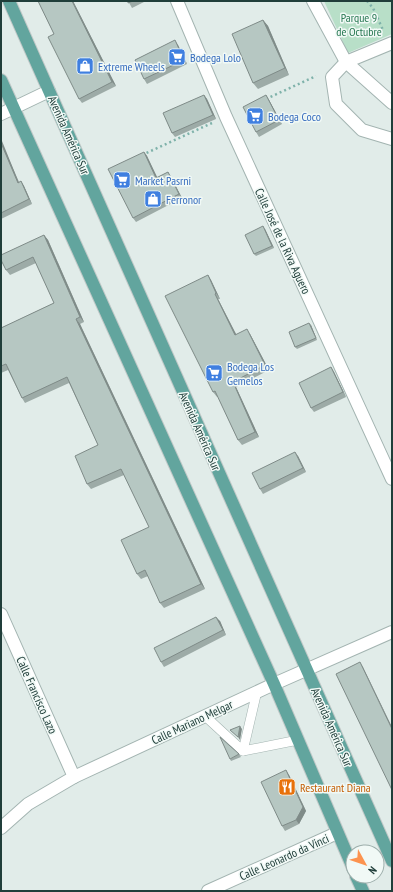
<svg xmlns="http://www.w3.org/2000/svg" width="393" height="892" font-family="'PT Sans Narrow',sans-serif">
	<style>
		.green { fill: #b8dfc8 }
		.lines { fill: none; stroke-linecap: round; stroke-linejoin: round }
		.service-casing { stroke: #a3b4b1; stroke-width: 10 }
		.pedestrian-casing { stroke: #a3b4b1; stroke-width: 14 }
		.minor-casing { stroke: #a3b4b1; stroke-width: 14 }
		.primary-casing { stroke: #c1c9c8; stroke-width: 14 }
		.path { stroke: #7fb2aa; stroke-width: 2.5; stroke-dasharray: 2 3; stroke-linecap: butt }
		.service { stroke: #fff; stroke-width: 9 }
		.pedestrian { stroke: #fff; stroke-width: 12 }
		.minor { stroke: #fff; stroke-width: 12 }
		.primary { stroke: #62a59e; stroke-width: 12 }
		.wall { fill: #9daba7 }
		.shaded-wall { fill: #7f8b88 }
		.building { fill: #b6c7c2; stroke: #7f8b88 }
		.labels { text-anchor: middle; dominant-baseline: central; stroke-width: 3; stroke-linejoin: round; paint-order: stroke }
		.park-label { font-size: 12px; fill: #277852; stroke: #f1f9f6 }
		.shop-label { font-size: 12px; fill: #366cbe; stroke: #f1f9f6; text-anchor: start }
		.street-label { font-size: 12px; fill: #203e3a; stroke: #f1f9f6 }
		.food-label { font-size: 12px; fill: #c56008; stroke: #f1f9f6; text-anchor: start }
	</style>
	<rect width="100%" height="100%" fill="#e1ece9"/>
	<path class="green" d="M324 1H392V34L348 53Z"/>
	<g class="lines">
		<defs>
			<g id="service">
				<path d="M205 716 243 751 257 691"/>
				<path d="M243 751 298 740"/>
			</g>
			<path id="pedestrian" d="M346 62 392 43"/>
			<g id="minor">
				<path d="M177 1 226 117 392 479"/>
				<path d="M313 1 346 62 392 103"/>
				<path d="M346 62 332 77 336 104 362 130 392 139"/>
				<path d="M1 114 49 91"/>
				<path d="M1 614 74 777"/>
				<path d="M1 828 28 804 74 777 274 684 392 632"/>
				<path d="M208 891 337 833"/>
			</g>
			<g id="primary">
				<path d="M9 1 392 861"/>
				<path d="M1 80 274 684 353 868"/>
				<path d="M356 876 363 891"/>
			</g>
		</defs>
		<use href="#service" class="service-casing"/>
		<use href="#pedestrian" class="pedestrian-casing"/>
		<use href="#minor" class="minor-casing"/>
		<use href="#primary" class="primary-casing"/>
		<g class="path">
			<path d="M367 1 373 8 383 30"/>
			<path d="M266 99 316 76"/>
			<path d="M142 155 212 123"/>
		</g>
		<use href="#service" class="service"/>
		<use href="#pedestrian" class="pedestrian"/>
		<use href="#minor" class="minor"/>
		<use href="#primary" class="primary"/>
	</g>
	<g class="wall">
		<path d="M38 1H73L116 86 82 103 79 99 54 34Z"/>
		<path d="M128 1H146L132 8Z"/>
		<path d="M263 20 268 26 289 75 258 89 253 83Z"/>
		<path d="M178 45 187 64 147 84 144 79Z"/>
		<path d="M204 95 207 99 216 119 175 137 172 133Z"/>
		<path d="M266 95 269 100 282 124 259 137 256 132Z"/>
		<path d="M1 141 19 182 21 181 24 186 32 204 1 219Z"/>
		<path d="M144 152 147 156 157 178 168 172 171 177 182 198 136 222 133 218Z"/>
		<path d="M265 229 274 248 256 256 254 254Z"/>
		<path d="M44 235 48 240 84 322 80 324 205 589 164 608 160 603 148 576 141 579 137 574 149 527 124 475 91 489 87 484 98 445 69 383 25 403 22 398 8 370 1 373V328L54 303 36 263 10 275 6 270Z"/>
		<path d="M208 275 211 280 220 299H218L236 334H250L269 370 236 387 259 437 242 445 238 440 218 396 217 397 213 392Z"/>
		<path d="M311 325 317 340 297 349 295 347Z"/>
		<path d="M331 367 334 372 346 397 314 412 311 408Z"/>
		<path d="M298 456 306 472 263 494 260 489Z"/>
		<path d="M220 621 226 635 164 667 161 662Z"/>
		<path d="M239 754 241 757 231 761 230 759Z"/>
		<path d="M289 775 306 811 299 824 285 831 282 826Z"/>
	</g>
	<g class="shaded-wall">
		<path d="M72 1H73L116 86 112 82Z"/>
		<path d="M263 20 268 26 289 75 285 68Z"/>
		<path d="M175 40 178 45 187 64 184 60Z"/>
		<path d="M204 95 207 99 216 119 213 115Z"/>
		<path d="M266 95 269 100 282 124 279 120Z"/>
		<path d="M1 141H2L21 188 18 183 1 143Z"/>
		<path d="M144 152 147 156 160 183 156 178Z"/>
		<path d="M168 172 171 177 182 198 179 194Z"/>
		<path d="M21 181 24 186 32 204 29 199Z"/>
		<path d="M263 226 265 229 274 248 272 246Z"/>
		<path d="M44 235 48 240 84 322 80 317Z"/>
		<path d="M208 275 211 280 220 299 216 293Z"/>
		<path d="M215 294 218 299 239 340 235 335Z"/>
		<path d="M76 319 80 324 205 589 201 584Z"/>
		<path d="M309 323 311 325 317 340 316 338Z"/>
		<path d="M247 329 250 334 269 370 265 365Z"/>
		<path d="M331 367 334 372 346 397 343 392Z"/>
		<path d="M233 382 236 387 259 437 255 432Z"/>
		<path d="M295 452 298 456 306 472 303 468Z"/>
		<path d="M216 617 220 621 226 635 223 630Z"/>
		<path d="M360 662 363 667 392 727V729Z"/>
		<path d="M240 726 242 729 240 740 238 737Z"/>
		<path d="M286 770 289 775 306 811 299 824 296 820Z"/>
	</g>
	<g class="building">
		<path d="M38 1H72L112 82 79 99 48 37 54 34Z"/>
		<path d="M128 1H133L128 3Z"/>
		<path d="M263 20 285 68 253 83 232 34Z"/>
		<path d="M175 40 184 60 144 79 135 60Z"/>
		<path d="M204 95 213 115 172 133 163 113Z"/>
		<path d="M266 95 279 120 256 132 243 107Z"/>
		<path d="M1 143 18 183 21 181 29 199 1 213Z"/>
		<path d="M144 152 156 178 168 172 179 194 133 218 108 169Z"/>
		<path d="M263 226 272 246 254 254 245 235Z"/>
		<path d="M44 235 80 317 76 319 201 584 160 603 145 570 137 574 121 540 149 527 121 469 87 484 75 456 98 445 67 377 22 398 6 364 1 366V328L54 303 33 257 6 270 1 260V255Z"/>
		<path d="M208 275 216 293 215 294 235 335 247 329 265 365 233 382 255 432 238 440 215 391 213 392 165 296Z"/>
		<path d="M309 323 316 338 295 347 289 332Z"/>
		<path d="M331 367 343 392 311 408 299 383Z"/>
		<path d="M295 452 303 468 260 489 252 473Z"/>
		<path d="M216 617 223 630 161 662 154 648Z"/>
		<path d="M360 662 392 729V790L336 674Z"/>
		<path d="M240 726 238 737 230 730Z"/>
		<path d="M220 737 239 754 230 759Z"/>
		<path d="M286 770 303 807 296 820 282 826 261 782Z"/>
	</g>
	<defs>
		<symbol id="supermarket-square" viewBox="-11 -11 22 22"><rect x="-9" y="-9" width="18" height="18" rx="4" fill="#3f7fe0" stroke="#f1f9f6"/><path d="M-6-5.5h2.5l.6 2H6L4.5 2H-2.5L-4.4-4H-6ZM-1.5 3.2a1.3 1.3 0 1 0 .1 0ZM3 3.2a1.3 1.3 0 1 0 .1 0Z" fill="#fff"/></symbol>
		<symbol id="shop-square" viewBox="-11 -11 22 22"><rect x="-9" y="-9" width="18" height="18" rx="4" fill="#3f7fe0" stroke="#f1f9f6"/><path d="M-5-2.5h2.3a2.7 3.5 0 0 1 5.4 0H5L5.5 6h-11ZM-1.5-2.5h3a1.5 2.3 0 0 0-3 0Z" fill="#fff"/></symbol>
		<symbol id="restaurant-square" viewBox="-11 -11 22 22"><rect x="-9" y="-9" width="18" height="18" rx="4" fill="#e8710a" stroke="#f1f9f6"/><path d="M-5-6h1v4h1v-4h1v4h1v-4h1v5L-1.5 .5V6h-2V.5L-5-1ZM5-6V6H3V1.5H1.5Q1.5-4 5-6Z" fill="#fff"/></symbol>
	</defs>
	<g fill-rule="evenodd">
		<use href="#supermarket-square" x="167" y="47" width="20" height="20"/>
		<use href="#shop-square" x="75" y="56" width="20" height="20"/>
		<use href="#supermarket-square" x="245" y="106" width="20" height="20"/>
		<use href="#supermarket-square" x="112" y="170" width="20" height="20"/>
		<use href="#shop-square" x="143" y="189" width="20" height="20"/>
		<use href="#supermarket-square" x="204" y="363" width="20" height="20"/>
		<use href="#restaurant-square" x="277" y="777" width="20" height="20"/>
	</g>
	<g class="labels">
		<g class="park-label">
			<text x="359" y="17">Parque 9<tspan x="359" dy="14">de Octubre</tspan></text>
		</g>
		<g class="shop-label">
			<text x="190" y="57">Bodega Lolo</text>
			<text x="98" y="66">Extreme Wheels</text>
			<text x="268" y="116">Bodega Coco</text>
			<text x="135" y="180">Market Pasrni</text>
			<text x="166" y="199">Ferronor</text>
			<text x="227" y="366">Bodega Los<tspan x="227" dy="14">Gemelos</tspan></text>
		</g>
		<g class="street-label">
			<text transform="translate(69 135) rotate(66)">Avenida América Sur</text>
			<text transform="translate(283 241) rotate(65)">Calle José de la Riva Aguero</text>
			<text transform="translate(200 431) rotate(66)">Avenida América Sur</text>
			<text transform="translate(37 695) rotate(66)">Calle Francisco Lazo</text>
			<text transform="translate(192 722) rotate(-25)">Calle Mariano Melgar</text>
			<text transform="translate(332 727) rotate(66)">Avenida América Sur</text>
			<text transform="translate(284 857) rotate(-24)">Calle Leonardo da Vinci</text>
		</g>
		<g class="food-label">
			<text x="300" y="787">Restaurant Diana</text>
		</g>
	</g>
	<rect width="393" height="892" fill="none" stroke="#203e3a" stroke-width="4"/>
	<g transform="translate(365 864) rotate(130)"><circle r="19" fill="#f1f9f6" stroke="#9daeab"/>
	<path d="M0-3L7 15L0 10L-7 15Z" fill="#fc934f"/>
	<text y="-6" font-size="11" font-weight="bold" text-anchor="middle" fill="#203e3a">N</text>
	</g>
</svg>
